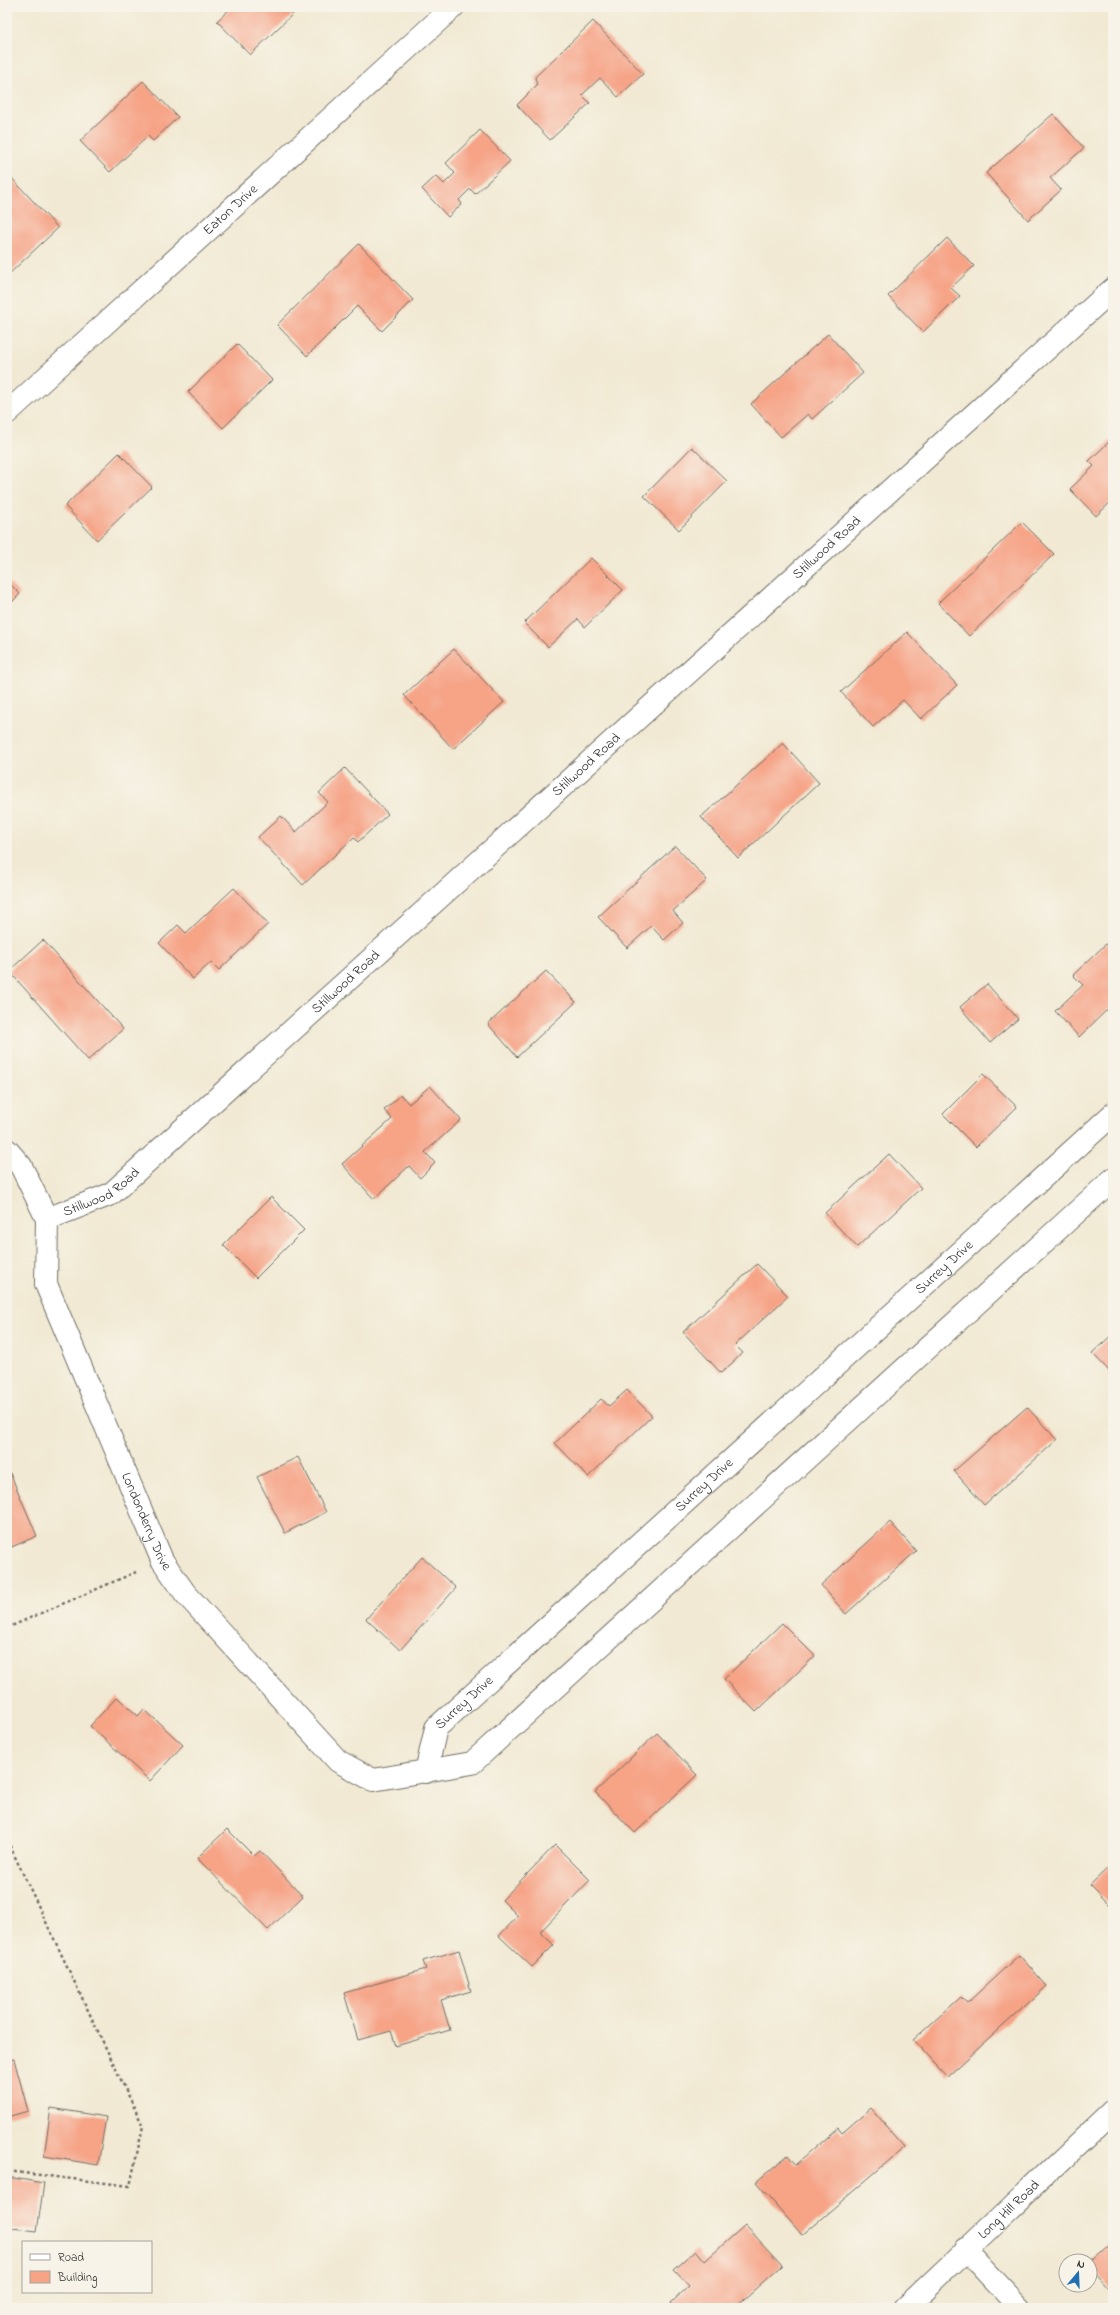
<svg xmlns="http://www.w3.org/2000/svg" width="1120" height="2315" font-family="'Indie Flower',sans-serif">
	<style>
		.building { fill: #f6a386 }
		.lines { fill: none; stroke-linecap: round; stroke-linejoin: round }
		.street-casing { stroke: #706e66; stroke-width: 24 }
		.path { stroke: #706e66; stroke-width: 2.5; stroke-dasharray: 3 3; stroke-linecap: butt }
		.street { stroke: #fff; stroke-width: 22 }
		.labels { text-anchor: middle; dominant-baseline: central; stroke-width: 3; stroke-linejoin: round; paint-order: stroke }
		.street-label { font-size: 14px; fill: #2b2b2b; stroke: #f7f3e8 }
	</style>
	<rect width="100%" height="100%" fill="#f7f3e8"/>
	<filter id="ink" filterUnits="userSpaceOnUse"><feTurbulence type="fractalNoise" baseFrequency=".025" numOctaves="2"/><feDisplacementMap in="SourceGraphic" scale="8" xChannelSelector="R" yChannelSelector="G"/><feConvolveMatrix kernelMatrix="1 2 1 2 8 2 1 2 1" color-interpolation-filters="sRGB"/></filter>
	<filter id="wash" filterUnits="userSpaceOnUse"><feTurbulence type="fractalNoise" baseFrequency=".012" numOctaves="4" result="noise"/><feDisplacementMap in="SourceGraphic" scale="16" xChannelSelector="R" yChannelSelector="G"/><feGaussianBlur stdDeviation="0.9" result="paint"/><feColorMatrix in="noise" values="0 0 0 0 0 0 0 0 0 0 0 0 0 0 0 0 0 1.4 0 .05"/><feComposite in="paint" operator="in"/></filter>
	<g filter="url(#wash)">
		<rect width="100%" height="100%" fill="#f1e9d3"/>
		<g id="blocks">
			<g class="building">
				<path d="M232 7H294L297 10 250 55 217 21Z"/>
				<path d="M593 21 643 74 618 97 600 78 582 95 590 103 550 140 517 105 537 85 535 77Z"/>
				<path d="M143 81 178 117 153 141 148 136 110 172 80 141Z"/>
				<path d="M1053 114 1084 148 1050 178 1061 190 1028 220 986 173Z"/>
				<path d="M480 130 510 161 475 194 470 189 459 200 462 204 448 217 422 189 436 176 444 184 455 173 446 163Z"/>
				<path d="M7 173 58 228 8 275 7 273Z"/>
				<path d="M947 238 974 266 951 288 960 296 923 332 888 296Z"/>
				<path d="M359 244 413 300 382 331 357 306 307 356 277 325Z"/>
				<path d="M828 334 863 373 812 419 808 414 781 437 751 404Z"/>
				<path d="M237 344 272 380 223 428 188 392Z"/>
				<path d="M1113 438V500L1096 516 1070 489 1094 466 1089 461Z"/>
				<path d="M692 447 727 481 679 530 644 496Z"/>
				<path d="M119 453 152 487 97 540 65 506Z"/>
				<path d="M1022 522 1054 554 969 636 938 603Z"/>
				<path d="M591 558 623 590 585 627 578 619 548 647 524 623Z"/>
				<path d="M7 581 20 594 7 607Z"/>
				<path d="M907 632 957 685 921 719 903 700 873 727 841 692Z"/>
				<path d="M454 649 504 702 453 749 404 695Z"/>
				<path d="M783 743 819 783 738 858 701 817Z"/>
				<path d="M345 768 388 814 358 842 354 837 303 885 258 837 281 816 296 832 328 802 319 793Z"/>
				<path d="M675 846 707 880 673 911 683 923 664 940 651 926 627 948 598 917Z"/>
				<path d="M234 888 268 924 219 970 211 962 193 979 159 943 178 925 186 933Z"/>
				<path d="M43 940 123 1029 88 1060 9 971Z"/>
				<path d="M1108 942 1113 948V1004L1079 1037 1055 1011 1083 985 1073 975Z"/>
				<path d="M546 971 576 1002 517 1057 488 1024Z"/>
				<path d="M987 984 1018 1019 990 1043 960 1007Z"/>
				<path d="M983 1074 1017 1107 976 1147 943 1114Z"/>
				<path d="M430 1086 461 1120 425 1152 435 1163 420 1178 409 1166 374 1199 342 1164 392 1119 384 1110 401 1095 409 1104Z"/>
				<path d="M889 1154 921 1188 857 1247 825 1213Z"/>
				<path d="M271 1197 304 1230 256 1278 223 1245Z"/>
				<path d="M757 1264 788 1296 735 1345 743 1353 721 1373 683 1332Z"/>
				<path d="M1113 1334V1375L1092 1353Z"/>
				<path d="M627 1390 652 1416 588 1477 555 1443 601 1399 609 1406Z"/>
				<path d="M1027 1407 1057 1440 984 1505 954 1471Z"/>
				<path d="M298 1457 326 1512 285 1533 257 1477Z"/>
				<path d="M10 1473 37 1536 7 1549V1475Z"/>
				<path d="M890 1522 916 1551 846 1614 821 1585Z"/>
				<path d="M422 1557 456 1588 400 1650 366 1619Z"/>
				<path d="M782 1623 815 1656 756 1712 724 1679Z"/>
				<path d="M117 1697 138 1716 144 1709 183 1745 150 1781 90 1726Z"/>
				<path d="M657 1733 697 1775 635 1833 595 1792Z"/>
				<path d="M227 1829 254 1856 260 1851 303 1896 268 1930 197 1858Z"/>
				<path d="M555 1845 590 1880 540 1932 554 1945 532 1967 499 1936 518 1916 502 1900Z"/>
				<path d="M1113 1863V1908L1090 1885Z"/>
				<path d="M459 1950 471 1991 441 2000 450 2030 396 2046 391 2031 358 2040 344 1993 426 1969 423 1961Z"/>
				<path d="M1019 1955 1047 1986 947 2077 913 2040 961 1997 967 2003Z"/>
				<path d="M14 2059 28 2111 7 2117V2061Z"/>
				<path d="M51 2108 106 2117 98 2165 44 2156Z"/>
				<path d="M871 2108 905 2147 802 2235 756 2182 788 2155 796 2165 838 2128 842 2133Z"/>
				<path d="M7 2177 44 2183 37 2231 12 2228 8 2255Z"/>
				<path d="M745 2225 782 2265 734 2308H675L671 2303 689 2286 674 2270 696 2250 705 2261Z"/>
				<path d="M1113 2240V2292L1090 2267V2261Z"/>
			</g>
		</g>
	</g>
	<g filter="url(#ink)">
		<use href="#blocks" fill-opacity="0" stroke="#706e66" stroke-width="1"/>
		<g class="lines">
			<defs>
				<g id="street">
					<path id="s1" d="M7 413 453 7"/>
					<path id="s2" d="M7 1150 21 1166 47 1219 46 1284 162 1560 185 1593 338 1761 373 1780 472 1763 1113 1179"/>
					<path id="s3" d="M47 1219 111 1194 1113 289"/>
					<path id="s4" d="M426 1772 436 1728 1113 1114"/>
					<path d="M965 2249 1020 2308"/>
					<path id="s5" d="M905 2308 1113 2111"/>
				</g>
			</defs>
			<use href="#street" class="street-casing"/>
			<g class="path">
				<path d="M7 1628 136 1572"/>
				<path d="M7 1840 143 2126 130 2186 7 2171"/>
			</g>
			<use href="#street" class="street"/>
		</g>
	</g>
	<g class="labels">
		<g class="street-label">
			<text stroke="none"><textPath href="#s1" startOffset="302">Eaton Drive</textPath></text>
			<text stroke="none"><textPath href="#s3" startOffset="1033">Stillwood Road</textPath></text>
			<text stroke="none"><textPath href="#s3" startOffset="709">Stillwood Road</textPath></text>
			<text stroke="none"><textPath href="#s3" startOffset="385">Stillwood Road</textPath></text>
			<text stroke="none"><textPath href="#s3" startOffset="61">Stillwood Road</textPath></text>
			<text stroke="none"><textPath href="#s4" startOffset="731">Surrey Drive</textPath></text>
			<text stroke="none"><textPath href="#s4" startOffset="407">Surrey Drive</textPath></text>
			<text stroke="none"><textPath href="#s2" startOffset="403">Londonderry Drive</textPath></text>
			<text stroke="none"><textPath href="#s4" startOffset="83">Surrey Drive</textPath></text>
			<text stroke="none"><textPath href="#s5" startOffset="143">Long Hill Road</textPath></text>
		</g>
	</g>
	<rect width="1120" height="2315" fill="none" stroke="#f7f3e8" stroke-width="24"/>
	<rect x="22" y="2241" width="130" height="52" fill="#f7f3e8" stroke="#a5a39c"/>
	<rect x="30" y="2254" width="20" height="6" fill="#ffffff" stroke="#a5a39c"/>
	<text x="58" y="2261" font-size="12" fill="#2b2b2b">Road</text>
	<rect x="30" y="2271" width="20" height="12" fill="#f6a386" stroke="#a5a39c"/>
	<text x="58" y="2281" font-size="12" fill="#2b2b2b">Building</text>
	<g transform="translate(1078 2273) rotate(19)"><circle r="19" fill="#f7f3e8" stroke="#a5a39c"/>
	<path d="M0-3L7 15L0 10L-7 15Z" fill="#1f6fb2"/>
	<text y="-6" font-size="11" font-weight="bold" text-anchor="middle" fill="#2b2b2b">N</text>
	</g>
</svg>
